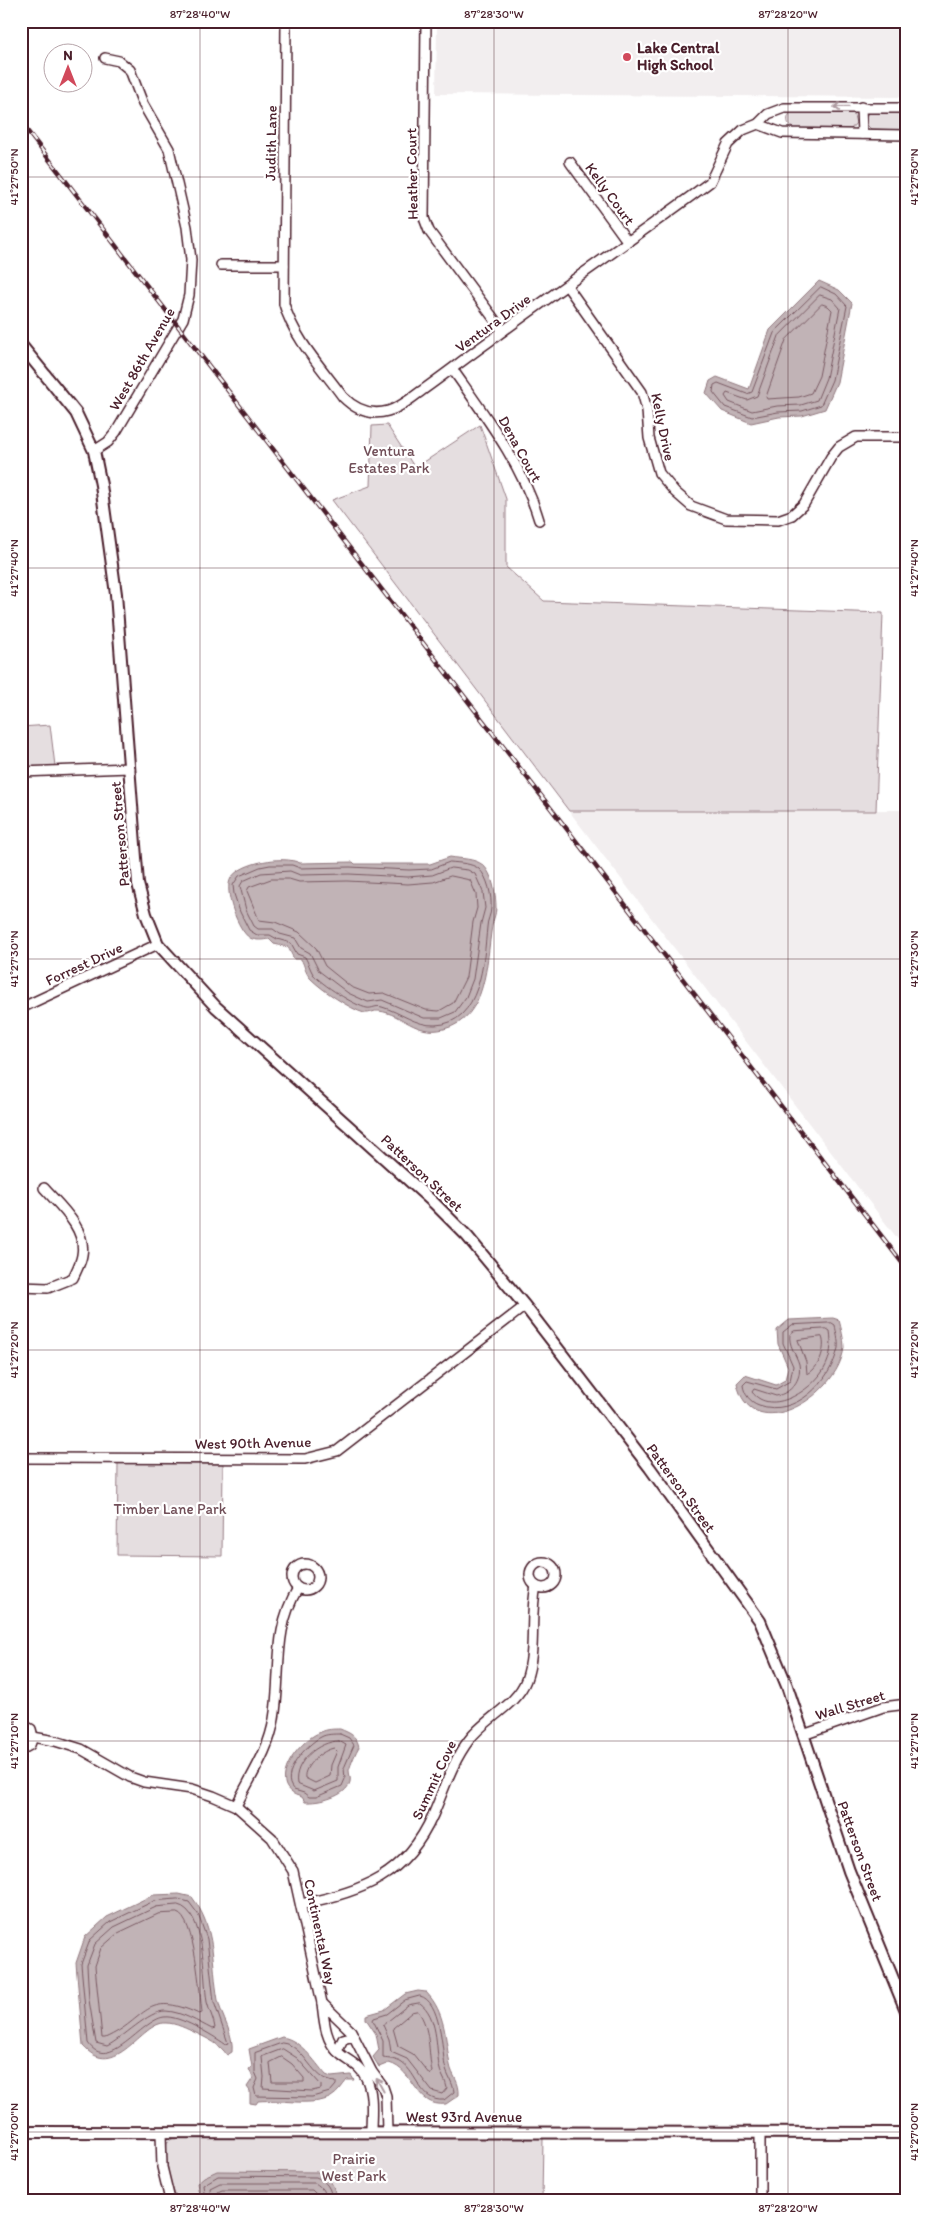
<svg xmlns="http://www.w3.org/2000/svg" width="928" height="2221" font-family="Itim,sans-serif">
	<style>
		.built { fill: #f2eeef }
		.green { fill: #e5dee0; stroke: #987e86 }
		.water { fill: #c1b3b6; stroke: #91787e }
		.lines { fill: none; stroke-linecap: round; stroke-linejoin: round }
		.shore { stroke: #7a5a63; stroke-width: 1 }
		.minor-casing { stroke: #4a1f2b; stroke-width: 12 }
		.tertiary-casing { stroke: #4a1f2b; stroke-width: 14 }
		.minor { stroke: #fff; stroke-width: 9 }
		.tertiary { stroke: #fff; stroke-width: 10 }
		.rail-casing { stroke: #4a1f2b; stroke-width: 4.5 }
		.rail { stroke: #fff; stroke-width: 2.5; stroke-dasharray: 8; stroke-linecap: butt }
		.oneway { stroke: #ae9aa0 }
		.ticks { fill: none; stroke: #4a1f2b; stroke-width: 1; stroke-opacity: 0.45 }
		.poi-dot { fill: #d1495b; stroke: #fff; stroke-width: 2 }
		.labels { text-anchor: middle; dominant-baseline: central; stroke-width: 4.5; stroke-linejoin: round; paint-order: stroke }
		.poi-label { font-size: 15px; font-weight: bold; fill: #4a1f2b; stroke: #fff; text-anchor: start }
		.street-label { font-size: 15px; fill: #4a1f2b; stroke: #fff }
		.park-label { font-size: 15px; fill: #714f58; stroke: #fff }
		.neatline { fill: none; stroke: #4a1f2b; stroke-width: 2 }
		.ticks-label { font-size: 12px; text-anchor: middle; fill: #4a1f2b }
	</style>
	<rect width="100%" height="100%" fill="#fff"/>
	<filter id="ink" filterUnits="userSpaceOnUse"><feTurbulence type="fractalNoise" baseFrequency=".02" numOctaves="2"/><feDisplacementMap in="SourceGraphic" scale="10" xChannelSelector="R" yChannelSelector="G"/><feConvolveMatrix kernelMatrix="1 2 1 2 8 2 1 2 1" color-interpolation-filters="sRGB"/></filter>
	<g filter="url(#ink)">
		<g class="built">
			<path d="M437 21H907V97L436 94Z"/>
			<path d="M907 810V1251L569 811Z"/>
		</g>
		<g class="green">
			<path d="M792 111 853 112 856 123 851 129H795C787 126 785 118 792 111Z"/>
			<path d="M870 111H907V130L871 129 866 124 867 117Z"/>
			<path d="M387 425 415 468 480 425 506 499V567L544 601 883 613 876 811H569L332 500 370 486 372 426Z"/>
			<path d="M50 725 55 766 21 768V727Z"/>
			<path d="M118 1463 223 1464 222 1556 117 1555Z"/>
			<path d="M177 2136 543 2138 542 2200H177C170 2183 164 2160 167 2142Z"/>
		</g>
		<g class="water">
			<path d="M819 281 839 290 852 303 837 382 825 409 802 416 779 417 751 423 722 411 706 393 710 381 717 377 749 389 770 330Z"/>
			<path d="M450 857C461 859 474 858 483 865 493 874 496 895 496 908 496 914 493 920 492 926 486 962 488 1018 444 1029 415 1036 403 1014 379 1011 374 1010 370 1014 364 1013 350 1009 322 990 311 979 305 973 305 966 301 959H294L288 947 274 944 269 939C263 940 256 941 250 938 238 931 223 890 231 878 241 862 284 855 300 863L353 862 355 864H430Z"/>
			<path d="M833 1318 839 1320C841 1328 844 1339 844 1347 839 1397 750 1448 737 1383L745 1375 776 1385 785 1380 788 1367 778 1344 777 1330 789 1320Z"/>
			<path d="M340 1729C350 1733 357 1736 359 1747 356 1751 351 1764 349 1770 349 1774 351 1778 350 1782 346 1797 318 1803 305 1802L302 1797C263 1788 298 1740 321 1732 327 1729 334 1729 340 1729Z"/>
			<path d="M179 1894 192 1897C217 1930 211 1962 218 2000 222 2019 234 2033 232 2052L227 2055C220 2044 208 2039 196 2033 187 2029 176 2023 166 2023 141 2021 116 2083 83 2046L76 1963 85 1937 107 1917 153 1895Z"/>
			<path d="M418 1991 426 1992C446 2013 445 2038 450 2065 452 2076 460 2082 459 2095L446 2104C415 2108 415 2070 389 2063L379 2067 373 2057 379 2050 376 2034 366 2019V2015L384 2010 405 1994Z"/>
			<path d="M282 2037C301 2040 314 2061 326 2075L331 2077 351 2075 354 2080H347C342 2086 338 2093 331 2097 314 2107 279 2099 258 2101L256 2104 250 2103V2091L247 2087 253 2078 249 2069 252 2067 249 2049Z"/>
			<path d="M217 2171 318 2172C330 2178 335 2185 336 2200H200L197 2183 204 2177Z"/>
		</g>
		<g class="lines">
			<g class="shore">
				<path d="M821 287 836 294 847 306 832 380 821 405 802 411 778 412 752 417 725 407 713 392 714 385 718 383 747 394 752 392 774 333Z"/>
				<path d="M820 295 832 299 840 308 826 378 817 400 801 405 777 406 752 411 729 402 725 396 727 393 747 400 757 396 779 336Z"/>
				<path d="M822 304 828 306 832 310 819 376 811 393 799 397 767 399 766 397 786 340Z"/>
				<path d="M450 862C459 863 472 863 479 869 488 877 492 897 491 908 491 915 487 920 487 927 484 960 481 1024 435 1025 416 1026 400 1012 382 1007 376 1005 372 1009 367 1008 355 1006 321 984 313 974 310 969 308 962 305 957L297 954 291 943 277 939 270 935H257L249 930 240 912 234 894 233 885 239 876 260 867 270 865H292L300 868 350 867 409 870 431 869Z"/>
				<path d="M451 868 468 870 475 874 483 892 485 908 481 923 473 979 466 997 455 1012 441 1018H424L382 1000 368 1002 348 993 319 971 310 953 301 948 295 938 280 934 273 929H258L254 926 246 910 240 886 243 881 261 873 290 871 300 875 349 874 408 877 432 875Z"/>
				<path d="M451 876 470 880 476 894 477 908 473 922 466 977 453 1003 439 1011 426 1010 384 993 369 994 351 987 325 966 316 948 299 932 275 922 259 920 247 891 249 887 271 879H289L299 882 347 881 408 884 433 882Z"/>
				<path d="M832 1323 835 1325C836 1332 839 1341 838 1348 831 1381 795 1418 759 1405 750 1402 744 1394 743 1385L747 1381 776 1389 790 1381 793 1366 783 1343V1332L792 1325Z"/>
				<path d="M827 1329 830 1331C832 1344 831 1357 824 1369 812 1390 771 1417 752 1392L754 1389 776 1396C791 1393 802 1380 799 1364 796 1354 788 1345 790 1334L794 1331Z"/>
				<path d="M822 1337C827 1348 818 1370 807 1374L806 1362 798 1340Z"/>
				<path d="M340 1734 349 1738 354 1745 344 1768 345 1779 342 1786 316 1797H309L304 1793 294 1790C278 1775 307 1744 321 1737 326 1734 334 1734 340 1734Z"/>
				<path d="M339 1741 346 1745 338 1767V1781L314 1791 297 1784C293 1762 319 1741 339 1741Z"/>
				<path d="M334 1748 337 1751 331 1765 330 1776 315 1783 305 1778C303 1766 322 1750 334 1748Z"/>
				<path d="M178 1899 189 1902 198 1914 207 1939 214 2002 228 2043 225 2044C212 2035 179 2015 164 2017 141 2020 109 2074 88 2043L81 1964 90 1940 110 1922 154 1901Z"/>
				<path d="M178 1905C206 1911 203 1979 207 2002 209 2011 214 2019 215 2028L212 2029C198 2022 182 2012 166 2011 149 2010 122 2039 107 2046L96 2043 89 2000 87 1965 95 1944 114 1927 156 1907Z"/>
				<path d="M177 1913C195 1917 200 1995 202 2013L199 2014C144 1989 148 2019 105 2038H102L95 1966 101 1948 118 1933 158 1914Z"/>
				<path d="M420 1996C441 2000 442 2050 445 2066 447 2076 453 2082 454 2092L444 2100C420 2102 418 2074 402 2063 396 2059 389 2059 383 2058V2041L373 2020 374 2018 387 2014 405 2000Z"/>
				<path d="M420 2003C438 2016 436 2047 439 2066 440 2074 446 2080 447 2088L442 2094 432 2091 407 2059 391 2052 389 2039 383 2025 408 2005Z"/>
				<path d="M418 2011C431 2028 428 2053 432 2072L430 2075 413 2054 398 2046 393 2028 412 2012Z"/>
				<path d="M282 2043C306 2045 311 2081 336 2082V2085L330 2092 312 2097 256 2096 254 2088 258 2079 255 2072V2053Z"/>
				<path d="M283 2049 297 2058 321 2085V2089L312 2091 263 2088 264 2077 262 2057Z"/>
				<path d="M282 2057 292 2064 304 2078V2082H272L270 2063Z"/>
				<path d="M205 2200 203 2185 218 2176 316 2177C327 2182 331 2188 332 2200"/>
				<path d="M211 2200 210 2188 220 2183H315C322 2187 325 2192 325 2200"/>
				<path d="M219 2200 218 2192 222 2190H312L317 2195 318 2200"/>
			</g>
			<defs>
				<g id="minor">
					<path d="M286 21 284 304C294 339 322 368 343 397 355 409 370 416 388 411 400 408 410 399 420 392 444 375 467 357 491 340 563 286 638 236 710 182L728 144 743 130 758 124 768 114 784 108H907"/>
					<path d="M426 21 424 218 429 231 503 331"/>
					<path d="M861 107 862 134"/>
					<path d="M758 124 782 133 907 135"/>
					<path d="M570 162 628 242"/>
					<path d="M221 265H284"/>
					<path d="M567 286 642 392 647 410 649 438 659 473 675 492 691 506 726 519 778 520 792 515 804 504 831 457 839 447 856 437H907"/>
					<path d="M453 370C486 417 522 464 539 520"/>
					<path d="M94 451 108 442 116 432 183 319 189 295 191 260 187 227 169 149 143 104 130 70 119 61 105 58"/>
					<path d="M21 772 130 768"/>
					<path d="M21 1008 158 944"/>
					<path d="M21 1287 48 1288 73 1278C76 1271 81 1263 82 1255 87 1229 60 1206 44 1188"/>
					<path d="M21 1458 305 1459 337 1451 525 1306"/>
					<circle cx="543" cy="1575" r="13"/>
					<circle cx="305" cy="1577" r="13"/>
					<path d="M21 1724 31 1729 33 1737 30 1745 21 1750"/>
					<path d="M803 1735 883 1707 907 1704"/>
					<path d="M33 1737 55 1741 81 1749 130 1777 144 1782 192 1789 213 1796 236 1806 253 1821 272 1838 293 1871 322 2003"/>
					<path d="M236 1806C250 1777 269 1751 274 1719 282 1673 272 1631 298 1588"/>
					<path d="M301 1904C362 1892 406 1876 433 1815 444 1790 452 1762 469 1740 484 1719 517 1705 526 1680 537 1649 529 1618 536 1586"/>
					<path d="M337 2051 343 2039 354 2036"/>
					<path d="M371 2132C371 2115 374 2094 366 2078 360 2065 349 2062 339 2053 325 2041 324 2020 322 2003L351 2031 372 2072 383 2087 386 2096 387 2132"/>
					<path d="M161 2133 162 2167 170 2200"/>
					<path d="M760 2133V2200"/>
				</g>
				<g id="tertiary">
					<path d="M21 345 76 413 94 451 101 485 116 594 138 884 146 914 158 944 216 1007 434 1203 467 1236 525 1306 650 1468 760 1621 787 1686 849 1871 907 2013"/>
					<path d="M21 2132 907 2133"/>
				</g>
			</defs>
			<use href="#minor" class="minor-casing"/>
			<use href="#tertiary" class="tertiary-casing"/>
			<use href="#minor" class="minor"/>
			<use href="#tertiary" class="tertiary"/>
			<defs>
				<g id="rail">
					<path d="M21 123 907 1269"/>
					<path d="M905 1056 907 1071"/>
				</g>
			</defs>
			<use href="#rail" class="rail-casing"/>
			<use href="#rail" class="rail"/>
		</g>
		<defs><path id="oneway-shaft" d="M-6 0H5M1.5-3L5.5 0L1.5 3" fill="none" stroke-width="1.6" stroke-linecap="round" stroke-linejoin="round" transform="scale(1.25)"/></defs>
		<g class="oneway">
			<use href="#oneway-shaft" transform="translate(841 107) rotate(179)"/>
			<use href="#oneway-shaft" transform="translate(380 2085) rotate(-119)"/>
		</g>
	</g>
	<path class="ticks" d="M200 21V2200M494 21V2200M788 21V2200M21 177H907M21 568H907M21 959H907M21 1350H907M21 1741H907M21 2132H907"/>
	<circle class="poi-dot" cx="627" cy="57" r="5"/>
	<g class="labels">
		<g class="poi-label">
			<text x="637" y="48">Lake Central<tspan x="637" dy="17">High School</tspan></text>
		</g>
		<g class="street-label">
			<text transform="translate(271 143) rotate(-89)">Judith Lane</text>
			<text transform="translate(412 174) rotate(-91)">Heather Court</text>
			<text transform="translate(610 194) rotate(54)">Kelly Court</text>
			<text transform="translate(493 323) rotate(-36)">Ventura Drive</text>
			<text transform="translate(142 359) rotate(-60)">West 86th Avenue</text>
			<text transform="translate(663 427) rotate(78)">Kelly Drive</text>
			<text transform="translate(520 449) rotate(61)">Dena Court</text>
			<text transform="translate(120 834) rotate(-95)">Patterson Street</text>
			<text transform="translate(84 964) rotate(-25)">Forrest Drive</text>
			<text transform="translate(422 1173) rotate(43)">Patterson Street</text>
			<text transform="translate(253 1443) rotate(-1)">West 90th Avenue</text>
			<text transform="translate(681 1488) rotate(54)">Patterson Street</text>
			<text transform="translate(850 1705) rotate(-17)">Wall Street</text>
			<text transform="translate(434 1780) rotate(-65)">Summit Cove</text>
			<text transform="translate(860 1851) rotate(70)">Patterson Street</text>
			<text transform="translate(320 1932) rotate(78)">Continental Way</text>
			<text x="464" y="2117">West 93rd Avenue</text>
		</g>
		<g class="park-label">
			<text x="389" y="451">Ventura<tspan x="389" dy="17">Estates Park</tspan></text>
			<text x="170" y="1509">Timber Lane Park</text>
			<text x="354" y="2159">Prairie<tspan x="354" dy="17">West Park</tspan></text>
		</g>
	</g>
	<rect width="928" height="2221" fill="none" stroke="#fff" stroke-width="55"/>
	<g transform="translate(68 68)"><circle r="24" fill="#ffffff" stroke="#b7a5aa"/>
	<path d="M0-4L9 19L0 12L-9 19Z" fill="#d1495b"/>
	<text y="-8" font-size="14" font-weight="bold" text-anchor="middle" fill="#4a1f2b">N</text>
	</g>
	<rect x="28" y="28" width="872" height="2166" class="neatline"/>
	<g class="ticks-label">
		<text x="200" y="18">87°28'40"W</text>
		<text x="494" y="18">87°28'30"W</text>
		<text x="788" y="18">87°28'20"W</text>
		<text transform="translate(14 177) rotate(-90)" y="4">41°27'50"N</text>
		<text transform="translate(914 177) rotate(-90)" y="4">41°27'50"N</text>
		<text transform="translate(14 568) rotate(-90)" y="4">41°27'40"N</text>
		<text transform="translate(914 568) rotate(-90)" y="4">41°27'40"N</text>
		<text transform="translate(14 959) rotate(-90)" y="4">41°27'30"N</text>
		<text transform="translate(914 959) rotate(-90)" y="4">41°27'30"N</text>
		<text transform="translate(14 1350) rotate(-90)" y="4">41°27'20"N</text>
		<text transform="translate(914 1350) rotate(-90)" y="4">41°27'20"N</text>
		<text transform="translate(14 1741) rotate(-90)" y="4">41°27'10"N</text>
		<text transform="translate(914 1741) rotate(-90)" y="4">41°27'10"N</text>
		<text transform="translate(14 2132) rotate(-90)" y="4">41°27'00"N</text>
		<text transform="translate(914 2132) rotate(-90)" y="4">41°27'00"N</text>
		<text x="200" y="2212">87°28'40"W</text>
		<text x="494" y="2212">87°28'30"W</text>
		<text x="788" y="2212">87°28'20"W</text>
	</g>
</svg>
